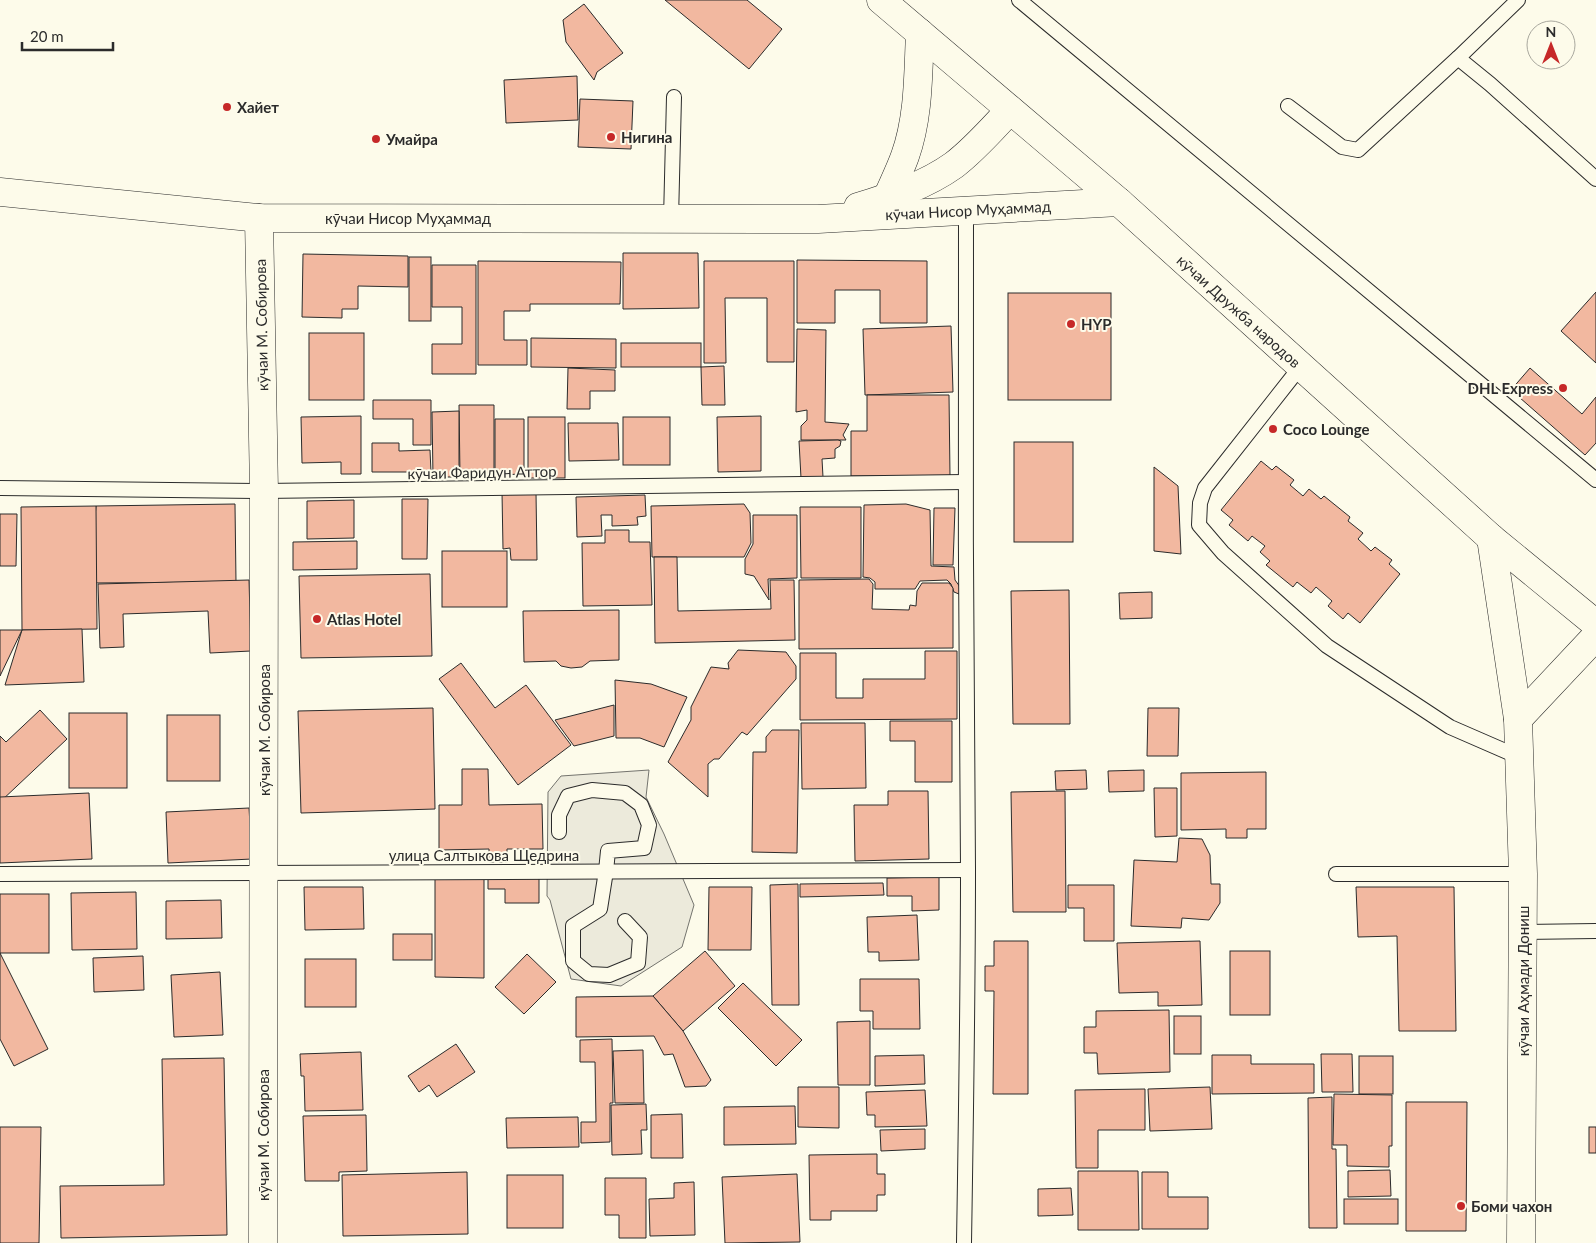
<svg xmlns="http://www.w3.org/2000/svg" width="1596" height="1243" font-family="Lato,sans-serif">
	<style>
		.parking { fill: #eceadb; stroke: #74746e }
		.building { fill: #f2b8a0; stroke: #2b2b2b }
		.lines { fill: none; stroke-linecap: round; stroke-linejoin: round }
		.lane-casing { stroke: #2b2b2b; stroke-width: 16 }
		.street-casing { stroke: #2b2b2b; stroke-width: 29 }
		.secondary-casing { stroke: #2b2b2b; stroke-width: 29 }
		.lane { stroke: #fdfbea; stroke-width: 14 }
		.street { stroke: #fdfbea; stroke-width: 28 }
		.secondary { stroke: #fdfbea; stroke-width: 28 }
		.poi-dot { fill: #c62828; stroke: #fdfbea; stroke-width: 2 }
		.labels { text-anchor: middle; dominant-baseline: central; stroke-width: 4; stroke-linejoin: round; paint-order: stroke }
		.poi-label { font-size: 15px; font-weight: bold; fill: #2b2b2b; stroke: #fdfbea; text-anchor: start }
		.street-label { font-size: 15px; fill: #2b2b2b; stroke: #fdfbea }
	</style>
	<rect width="100%" height="100%" fill="#fdfbea"/>
	<path class="parking" d="M649 770 646 797 664 834 694 905 682 947 621 986 571 979 550 900 547 896 548 792 561 776Z"/>
	<g class="building">
		<path d="M665 0H747L782 29 749 69Z"/>
		<path d="M584 4 623 53 597 72 594 80 566 42 563 20Z"/>
		<path d="M577 76 578 120 506 123 504 80Z"/>
		<path d="M580 99 633 101 631 149 578 147Z"/>
		<path d="M623 253H698L699 308 623 309Z"/>
		<path d="M303 254 408 256V287L358 286V309H342V318L302 317Z"/>
		<rect x="409" y="257" width="22" height="64"/>
		<path d="M797 260 927 261V323H880V290H835V323H797Z"/>
		<path d="M478 261 621 262 620 304H530V311H504V340H527V365H478Z"/>
		<path d="M704 261H794V362H767V298H725L726 363H704Z"/>
		<path d="M432 265H476V374H432V344H462V307H432Z"/>
		<path d="M1596 292V363L1561 331Z"/>
		<rect x="1008" y="293" width="103" height="107"/>
		<path d="M951 326 953 392 865 395 863 329Z"/>
		<path d="M797 329 826 330 825 422 849 424 843 435 846 440H801V426L807 420V410L796 412Z"/>
		<rect x="309" y="333" width="55" height="67"/>
		<path d="M531 338 616 339V368L531 367Z"/>
		<rect x="621" y="343" width="80" height="24"/>
		<path d="M724 366 725 405H702L701 367Z"/>
		<path d="M568 368 615 370V391H590V409H567Z"/>
		<path d="M1530 368 1582 414 1596 397V443L1585 455 1511 390Z"/>
		<path d="M867 395H949L950 476H851V431H867Z"/>
		<path d="M373 400H431V445H413V419H373Z"/>
		<path d="M459 405H494V475H460Z"/>
		<path d="M459 411V477H433L432 412Z"/>
		<path d="M361 416V474H341V462L302 463 301 417Z"/>
		<path d="M761 416V471L718 472 717 417Z"/>
		<rect x="528" y="417" width="37" height="61"/>
		<rect x="623" y="417" width="47" height="48"/>
		<path d="M495 419H524V474L495 475Z"/>
		<path d="M568 423H618L619 460 569 461Z"/>
		<path d="M838 440 841 441 840 446 835 449V458L822 459 823 477 801 478 799 441Z"/>
		<rect x="1014" y="442" width="59" height="100"/>
		<path d="M372 443H399V451L430 450 431 472H372Z"/>
		<path d="M1261 461 1272 470 1276 466 1294 480 1290 485 1303 496 1309 489 1321 499 1324 496 1350 517 1348 521 1363 533 1358 539 1371 551 1375 547 1392 560 1389 564 1400 574 1360 623 1348 613 1343 619 1328 606 1332 601 1316 587 1311 593 1297 582 1293 587 1266 565 1270 561 1260 552 1265 546 1252 536 1248 541 1229 525 1233 520 1221 510Z"/>
		<path d="M1154 467 1178 486 1181 554 1154 551Z"/>
		<path d="M502 492H536L537 560H511L510 548 503 549Z"/>
		<path d="M645 495 646 516 637 517 638 525 612 526V515H601L602 536 577 537 576 497Z"/>
		<path d="M402 499H428L427 559H402Z"/>
		<path d="M354 500V538L307 539V501Z"/>
		<path d="M235 504 236 582 89 583 96 506Z"/>
		<path d="M744 504 750 513 751 543 744 557H652L651 506Z"/>
		<path d="M906 504 930 510 931 566 954 567 955 580 963 591 959 594 954 592 951 584 947 580 920 581 915 589H875V582L870 578 863 577 864 505Z"/>
		<path d="M96 506 97 629 22 630 21 507Z"/>
		<path d="M800 507H861V578H801Z"/>
		<path d="M934 508H955L953 565H933Z"/>
		<path d="M0 514H17L16 566H0Z"/>
		<path d="M753 515H797V578L768 579 769 600 754 576 745 574V559L753 544Z"/>
		<path d="M605 530H629V542H650L652 605 583 606 582 543H605Z"/>
		<path d="M357 541V569L293 570V542Z"/>
		<rect x="442" y="551" width="65" height="56"/>
		<path d="M654 557H677L678 611 771 609 770 580H794L795 640 655 643Z"/>
		<path d="M430 574 432 656 301 658 299 576Z"/>
		<path d="M869 579 873 584 872 609 909 610 910 605 916 606 917 591 922 583H949L953 588V648L799 649V580Z"/>
		<path d="M249 580 251 651 210 653 208 611 123 614 124 647 100 648 98 584Z"/>
		<path d="M1069 590 1070 724H1013L1011 591Z"/>
		<path d="M1152 592V618L1120 619 1119 593Z"/>
		<path d="M619 610V660L590 661 582 667 571 668 561 666 556 661 524 662 523 611Z"/>
		<path d="M82 629 84 682 5 685 22 630Z"/>
		<path d="M0 630H22L0 676Z"/>
		<path d="M738 650 786 652 796 666V679L747 735 742 732 719 759H714L708 764V797L668 762 691 720V707L711 667 729 669 728 663Z"/>
		<path d="M925 651H957V719L800 720V653H836V698H863V679H925Z"/>
		<path d="M461 663 495 708 526 685 571 745 518 785 439 679Z"/>
		<path d="M615 680 651 684 687 697 664 747 640 738H616Z"/>
		<path d="M614 705V736L574 746 555 720Z"/>
		<path d="M433 708 435 809 301 813 298 711Z"/>
		<path d="M1148 708H1179L1178 756H1147Z"/>
		<path d="M40 710 67 739 0 802V736L6 742Z"/>
		<rect x="69" y="713" width="58" height="75"/>
		<rect x="167" y="715" width="53" height="66"/>
		<path d="M890 721H952V782H915V741H890Z"/>
		<path d="M801 723H865L866 788 802 789Z"/>
		<path d="M772 730H799L797 853 752 852 753 752H766V737Z"/>
		<path d="M462 769H488L489 805 542 804 543 849H507V862H489V849L439 850V805H462Z"/>
		<path d="M1086 770 1087 789 1056 790 1055 771Z"/>
		<path d="M1144 770V791L1109 792 1108 771Z"/>
		<path d="M1266 772V829H1247V838H1226V829L1181 830V773Z"/>
		<path d="M1154 788H1177V836L1155 837Z"/>
		<path d="M888 791H928L929 859 855 861 854 805H888Z"/>
		<path d="M1065 791 1066 912H1013L1011 792Z"/>
		<path d="M89 793 92 859 0 863V797Z"/>
		<path d="M249 808 252 859 168 863 166 812Z"/>
		<path d="M1179 838 1202 839 1210 855 1211 884H1220V903L1209 920 1182 918 1181 928 1131 926 1134 860 1177 862Z"/>
		<path d="M939 877V910L912 911V896H887V878Z"/>
		<path d="M488 878H539V903H505V889H488Z"/>
		<path d="M435 879H484V978L435 977Z"/>
		<path d="M883 883 884 895 800 897V884Z"/>
		<path d="M798 884 799 1005H772L770 885Z"/>
		<path d="M1068 885H1114V941H1084V908H1068Z"/>
		<path d="M304 887H363L364 929 305 930Z"/>
		<path d="M709 887H752L751 950H708Z"/>
		<path d="M1356 887H1454L1456 1031H1399L1397 936 1358 937Z"/>
		<path d="M136 892 137 949 72 950 71 893Z"/>
		<rect x="0" y="894" width="49" height="59"/>
		<path d="M221 900 222 938 166 939V901Z"/>
		<path d="M917 915 919 960 879 961V952H868L867 917Z"/>
		<rect x="393" y="934" width="39" height="26"/>
		<path d="M994 941H1028V1094H993L994 991H985V966H994Z"/>
		<path d="M1200 941 1202 1005 1158 1006V992L1119 993 1117 943Z"/>
		<path d="M705 951 735 986 683 1031 653 996Z"/>
		<rect x="1230" y="951" width="40" height="64"/>
		<path d="M0 953 48 1049 14 1066 0 1039Z"/>
		<path d="M527 954 556 982 524 1014 495 987Z"/>
		<path d="M143 956 144 990 94 992 93 958Z"/>
		<rect x="305" y="959" width="51" height="48"/>
		<path d="M220 972 223 1035 174 1037 171 975Z"/>
		<path d="M860 979H919L920 1029H873V1011H860Z"/>
		<path d="M743 983 802 1040 776 1066 718 1008Z"/>
		<path d="M653 996 683 1031 711 1080 706 1086 685 1087 673 1054 664 1055 654 1036 576 1037V997Z"/>
		<path d="M1169 1010 1170 1072 1098 1074 1097 1053H1084V1027H1096V1011Z"/>
		<rect x="1174" y="1016" width="27" height="38"/>
		<path d="M870 1021V1085H838L837 1022Z"/>
		<path d="M612 1039 613 1103H610V1142L581 1143V1122H596L595 1062H580V1040Z"/>
		<path d="M456 1044 475 1072 437 1097 429 1085 419 1092 408 1076Z"/>
		<path d="M643 1050 644 1103H615L613 1051Z"/>
		<path d="M361 1052 363 1110 305 1111 304 1076H301L300 1054Z"/>
		<path d="M1321 1054H1352L1353 1092H1322Z"/>
		<path d="M924 1055 925 1084 875 1086V1056Z"/>
		<path d="M1212 1055H1251V1064H1314V1093L1212 1094Z"/>
		<rect x="1359" y="1056" width="34" height="38"/>
		<path d="M224 1058 227 1235 61 1238 60 1186 164 1185 162 1059Z"/>
		<path d="M798 1087H839V1128L798 1127Z"/>
		<path d="M1210 1087 1212 1129 1150 1131 1148 1089Z"/>
		<path d="M1145 1089V1130H1098V1168H1076L1075 1090Z"/>
		<path d="M925 1090 927 1126 875 1127V1115H867L866 1092Z"/>
		<path d="M1334 1094 1392 1095V1146H1389V1167L1347 1166V1145H1333Z"/>
		<path d="M1332 1097V1149H1336L1337 1228H1309L1308 1098Z"/>
		<path d="M1406 1102H1467L1466 1231H1406Z"/>
		<path d="M646 1104 647 1130H641L642 1154 612 1155 611 1105Z"/>
		<path d="M795 1106 796 1144 724 1145V1107Z"/>
		<path d="M682 1114 683 1158H651V1115Z"/>
		<path d="M366 1115 367 1171 339 1172V1181H305L303 1116Z"/>
		<path d="M578 1117 579 1147 507 1148 506 1118Z"/>
		<path d="M0 1127H41L39 1243H0Z"/>
		<rect x="1589" y="1127" width="7" height="26"/>
		<path d="M925 1129V1149L881 1151 880 1130Z"/>
		<path d="M877 1154V1174H885V1195H877V1211H831V1220H810L809 1155Z"/>
		<path d="M1390 1170 1391 1196 1348 1197V1171Z"/>
		<path d="M1078 1171H1138L1139 1230H1078Z"/>
		<path d="M467 1172 468 1234 343 1236 342 1175Z"/>
		<path d="M1142 1172H1168V1197H1208V1229H1142Z"/>
		<path d="M797 1174 800 1242 725 1243 722 1177Z"/>
		<rect x="507" y="1175" width="56" height="53"/>
		<path d="M605 1178H646V1238H619V1215H605Z"/>
		<path d="M694 1182 695 1235 650 1236 649 1199 674 1198V1183Z"/>
		<path d="M1071 1188 1073 1215 1038 1216V1189Z"/>
		<rect x="1344" y="1199" width="54" height="25"/>
	</g>
	<g class="lines">
		<defs>
			<g id="lane">
				<path d="M1019 0 1596 480"/>
				<path d="M1458 58 1518 0"/>
				<path d="M1288 106 1342 147 1358 150 1458 58 1490 84 1596 179"/>
				<path d="M671 219 674 97"/>
				<path d="M1301 366 1205 488 1200 503 1199 525 1223 553 1327 646 1450 727 1519 757"/>
				<path d="M0 488 264 491 965 482"/>
				<path d="M559 832V815L568 796 592 790 625 793 641 805 649 825 644 848 608 851 606 871 600 909 573 926V961L589 974 609 975 638 963 640 937 625 921"/>
				<path d="M0 874 968 870"/>
				<path d="M1336 874H1523"/>
				<path d="M1523 932 1596 931"/>
				<path d="M964 1243C966 1119 968 994 968 869 966 650 965 430 966 211"/>
			</g>
			<path id="street" d="M259 218 264 491 263 1243"/>
			<g id="secondary">
				<path d="M881 0 1119 202 1491 538 1596 624"/>
				<path d="M0 192 259 218 818 219 1119 202"/>
				<path d="M887 198C893 184 900 170 905 156 919 117 918 74 920 33"/>
				<path d="M858 207C891 197 926 185 954 165 975 149 992 129 1010 110"/>
				<path d="M1491 538 1518 719 1523 874 1521 1243"/>
				<path d="M1518 719 1596 636"/>
			</g>
		</defs>
		<use href="#lane" class="lane-casing"/>
		<use href="#street" class="street-casing"/>
		<use href="#secondary" class="secondary-casing"/>
		<use href="#lane" class="lane"/>
		<use href="#street" class="street"/>
		<use href="#secondary" class="secondary"/>
	</g>
	<g class="poi-dot">
		<circle cx="227" cy="107" r="5"/>
		<circle cx="611" cy="137" r="5"/>
		<circle cx="376" cy="139" r="5"/>
		<circle cx="1071" cy="324" r="5"/>
		<circle cx="1563" cy="388" r="5"/>
		<circle cx="1273" cy="429" r="5"/>
		<circle cx="317" cy="619" r="5"/>
		<circle cx="1461" cy="1206" r="5"/>
	</g>
	<g class="labels">
		<g class="poi-label">
			<text x="237" y="107">Хайет</text>
			<text x="621" y="137">Нигина</text>
			<text x="386" y="139">Умайра</text>
			<text x="1081" y="324">HYP</text>
			<text x="1553" y="388" text-anchor="end">DHL Express</text>
			<text x="1283" y="429">Coco Lounge</text>
			<text x="327" y="619">Atlas Hotel</text>
			<text x="1471" y="1206">Боми чахон</text>
		</g>
		<g class="street-label">
			<text transform="translate(968 210) rotate(-3)">кӯчаи Нисор Муҳаммад</text>
			<text x="408" y="218">кӯчаи Нисор Муҳаммад</text>
			<text transform="translate(1239 311) rotate(42)">кӯчаи Дружба народов</text>
			<text transform="translate(261 325) rotate(-91)">кӯчаи М. Собирова</text>
			<text transform="translate(482 472) rotate(-1)">кӯчаи Фаридун Аттор</text>
			<text transform="translate(264 730) rotate(-90)">кӯчаи М. Собирова</text>
			<text x="484" y="855">улица Салтыкова Щедрина</text>
			<text transform="translate(1523 981) rotate(-90)">кӯчаи Аҳмади Дониш</text>
			<text transform="translate(263 1135) rotate(-90)">кӯчаи М. Собирова</text>
		</g>
	</g>
	<g transform="translate(1551 45)"><circle r="24" fill="#fdfbea" stroke="#a9a89e"/>
	<path d="M0-4L9 19L0 12L-9 19Z" fill="#c62828"/>
	<text y="-8" font-size="14" font-weight="bold" text-anchor="middle" fill="#2b2b2b">N</text>
	</g>
	<path d="M22 42v8h91v-8" fill="none" stroke="#2b2b2b" stroke-width="2.5"/>
	<text x="30" y="42" font-size="15" fill="#2b2b2b" stroke="#fdfbea" stroke-width="4" paint-order="stroke">20 m</text>
</svg>
